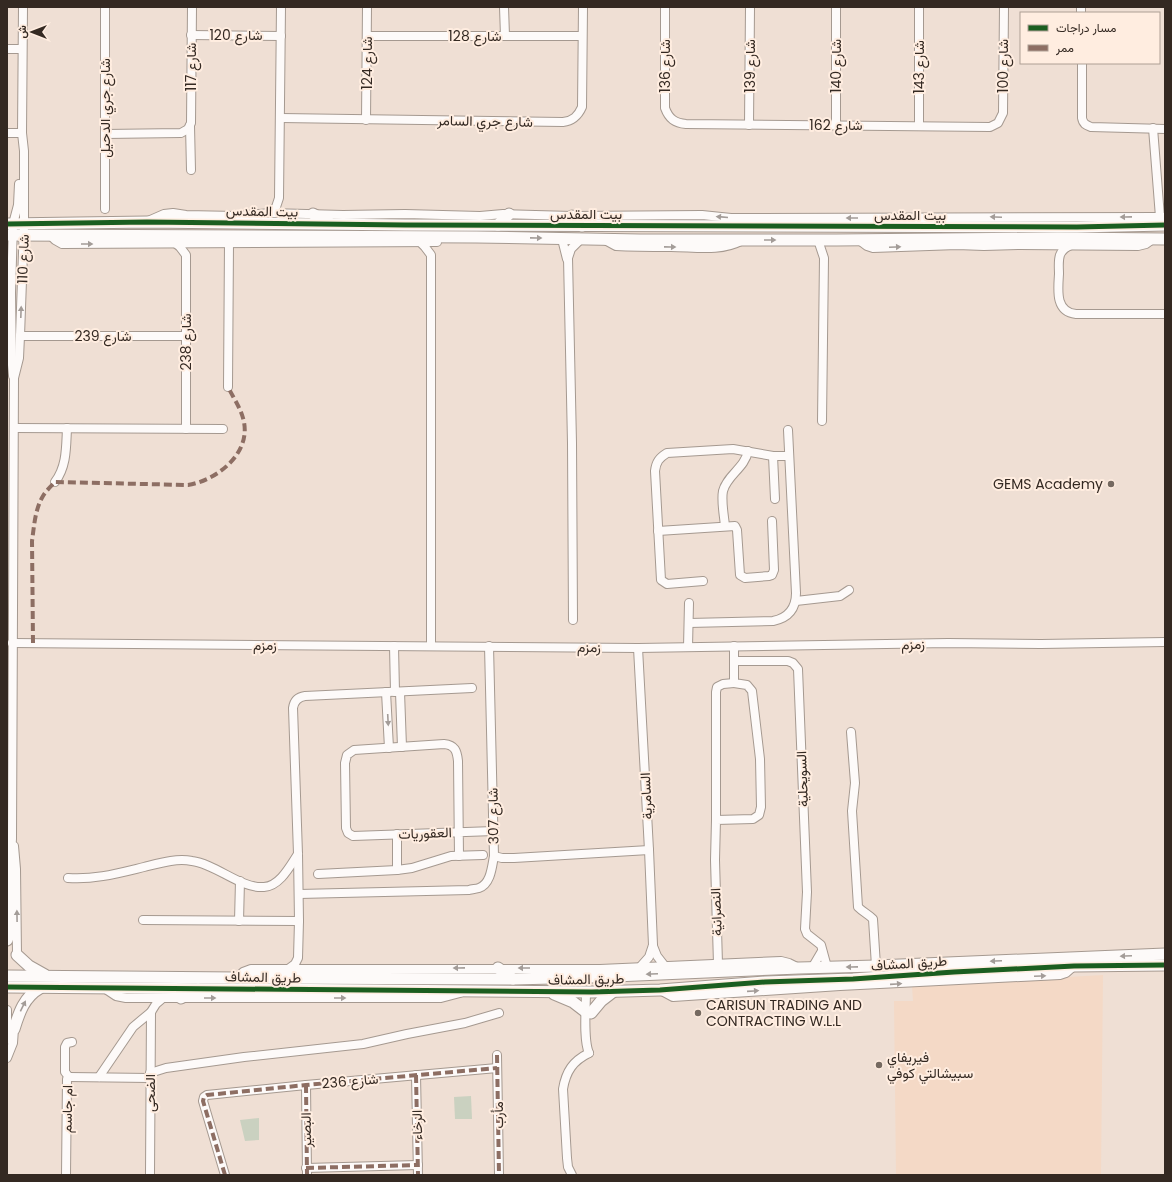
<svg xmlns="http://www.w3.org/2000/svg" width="1172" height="1182" font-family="Poppins,Vazirmatn,sans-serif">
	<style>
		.built { fill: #f4d9c6 }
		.green { fill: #cad1c0 }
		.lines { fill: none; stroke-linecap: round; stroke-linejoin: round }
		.street-casing { stroke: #a59990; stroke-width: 10 }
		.secondary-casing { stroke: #a59990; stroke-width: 13 }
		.street { stroke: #fdfaf9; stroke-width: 8 }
		.secondary { stroke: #fdfaf9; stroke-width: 11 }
		.quiet { stroke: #8d6e63; stroke-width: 4; stroke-dasharray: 8 4; stroke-linecap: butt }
		.cycleway-casing { stroke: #ffede0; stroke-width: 8 }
		.cycleway { stroke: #1b5e20; stroke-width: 5 }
		.oneway { fill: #a39c98 }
		.poi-dot { fill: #756960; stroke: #ffede0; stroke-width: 1.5 }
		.labels { text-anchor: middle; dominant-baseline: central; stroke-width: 4; stroke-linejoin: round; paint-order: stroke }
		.street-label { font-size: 14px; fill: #342922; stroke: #ffede0 }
		.poi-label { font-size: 14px; fill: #342922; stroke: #ffede0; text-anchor: start }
	</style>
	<rect width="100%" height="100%" fill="#efdfd4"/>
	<path class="built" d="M1103 975 1101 1175H896L894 1001H913L912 986Z"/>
	<g class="green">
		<path d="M471 1096 472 1119H455L454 1097Z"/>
		<path d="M259 1118V1140L245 1141 240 1120Z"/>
	</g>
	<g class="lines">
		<defs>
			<g id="street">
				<path d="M504 7 505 36"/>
				<path d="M665 7V108C669 119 675 123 686 124L990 127 998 123 1003 113 1004 7"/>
				<path d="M836 7V125"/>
				<path d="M919 7V126"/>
				<path d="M1081 7V13"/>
				<path d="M191 35 281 36"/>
				<path d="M367 36H582"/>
				<path d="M7 49H22"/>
				<path d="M1082 63V118C1083 124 1086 125 1091 127L1165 129"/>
				<path d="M281 118 563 122C573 121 578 116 582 107L583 7"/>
				<path d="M366 120 367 7"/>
				<path d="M749 125 750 7"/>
				<path d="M190 126 191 170"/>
				<path d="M1153 128 1160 217"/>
				<path d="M7 133H22"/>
				<path d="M105 134 181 133 188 129 191 123 192 7"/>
				<path d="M105 209V7"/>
				<path d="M270 213 276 207 279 198 281 7"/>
				<path d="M148 221 164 214 173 213 186 215 236 216 270 213 343 215 405 214 480 216 503 214 572 216 702 215 731 218 1165 217"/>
				<path d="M51 236 55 240 62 244 437 242"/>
				<path d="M562 239 567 259"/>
				<path d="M605 240 616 246C634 247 653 247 671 247 694 247 720 252 741 241"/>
				<path d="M818 240 824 258 822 421"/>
				<path d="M859 240 867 246 873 248 957 245 984 246 1020 245 1138 246 1146 244 1153 239"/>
				<path d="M420 242 425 247 431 255V646"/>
				<path d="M175 243 180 247 186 255V429"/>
				<path d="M1071 245C1066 247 1062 250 1060 255 1058 261 1059 268 1059 274 1058 290 1055 312 1076 314H1165"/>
				<path d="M20 336H186"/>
				<path d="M13 376 12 365 11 293 13 224 18 205 19 184"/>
				<path d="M228 387 229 243"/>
				<path d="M14 428 223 429"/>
				<path d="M773 456 775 499"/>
				<path d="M55 482C67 466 66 447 67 428"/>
				<path d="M725 526C724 515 721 501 723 491 727 475 745 468 748 451"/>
				<path d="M658 531 735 526 737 530 740 575 745 578 769 576 772 575 774 570 772 521"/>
				<path d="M703 581 667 584 661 580 655 471C656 462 659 458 667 453L733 449 773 456H789"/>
				<path d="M796 601 840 596 849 590"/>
				<path d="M573 620 572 443 568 258 571 249 581 239"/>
				<path d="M689 623 773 621C788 618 796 609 796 593L788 430"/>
				<path d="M12 643 638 648 948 643 1041 644 1165 642"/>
				<path d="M394 646 395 692"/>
				<path d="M489 646 494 856 502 858H514L649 850"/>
				<path d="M688 647 689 603"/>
				<path d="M638 648 649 850 653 945 649 957 641 966"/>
				<path d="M734 661H788L793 663 798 669 807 892 805 929 807 934 821 945 827 967"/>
				<path d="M386 692 389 748"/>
				<path d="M400 692 402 747"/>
				<path d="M851 732 855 783 852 811 858 907C863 912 868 914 873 919L876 966"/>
				<path d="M716 820V692L717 687 723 684 734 683"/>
				<path d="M14 846 16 869 17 955"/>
				<path d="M459 856 458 761C457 751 455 745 444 744L354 750 347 755 345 763 346 828 348 833 353 836 494 831"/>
				<path d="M397 870V834"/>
				<path d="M318 874 397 870 412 868 451 856 483 855"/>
				<path d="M68 878C94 880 119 873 144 867 160 863 176 858 192 861 216 864 241 889 264 887 280 886 290 866 298 854"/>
				<path d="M299 894 469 890C472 889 476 889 479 888 491 884 492 866 494 856"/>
				<path d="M143 920 299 921"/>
				<path d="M239 921 240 881"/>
				<path d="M9 935V880L12 839 14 378 19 358 20 336 24 225V151L22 133 23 7"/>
				<path d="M653 946 657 956 664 965"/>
				<path d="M718 964 715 860 716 820 753 819 759 815 761 807 760 759 752 691 747 685 734 683V646"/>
				<path d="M812 968 822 951"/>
				<path d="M287 970 295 964 298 958 299 921 298 854 293 708C294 701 298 697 305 696L472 688"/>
				<path d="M237 978 243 972 251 969H600L781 961 789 963 799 968"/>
				<path d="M104 988 116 996 126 998H441L460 993"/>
				<path d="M660 990 673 997 840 986 1060 975 1066 973 1074 966"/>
				<path d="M586 992C586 1007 583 1040 589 1053"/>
				<path d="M7 1040V1010"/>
				<path d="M497 1055 499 1175"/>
				<path d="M7 1058 13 1043 14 1029"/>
				<path d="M150 1073 166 1068 244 1057 363 1044 407 1034 465 1023 499 1013"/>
				<path d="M416 1075 418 1175"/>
				<path d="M69 1077 150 1078"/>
				<path d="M69 1077 65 1072V1047L67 1043 72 1042"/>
				<path d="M99 1077 133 1027 151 1012"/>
				<path d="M306 1085 307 1175"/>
				<path d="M306 1168 418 1165"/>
				<path d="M66 1175 67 1079 69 1077"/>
				<path d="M150 1175 151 1012 156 1004 163 998"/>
				<path d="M225 1175 203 1101 204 1097 207 1095 306 1085 497 1068"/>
				<path d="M572 1175 568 1167 567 1158 563 1089C566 1071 573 1061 589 1053"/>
			</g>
			<g id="secondary">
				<path d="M313 214 330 223"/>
				<path d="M572 216 582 226"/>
				<path d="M7 224 147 222 405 225 1077 227 1165 225"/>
				<path d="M498 225 509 214"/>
				<path d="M7 235 476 237 640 240H836L1058 238 1165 239"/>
				<path d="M7 940 9 935"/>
				<path d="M17 955 29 966 45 975"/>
				<path d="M498 968 513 979"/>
				<path d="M7 976 237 978 513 979 592 977 799 968 876 966 1165 954"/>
				<path d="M7 987 592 992 660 990 765 982 853 979 954 972 1074 966 1165 965"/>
				<path d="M554 994 573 1002 586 1012"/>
				<path d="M181 998 198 989"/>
				<path d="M591 1013 601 1001 614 991"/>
				<path d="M14 1029C19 1013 24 997 40 988"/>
			</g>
		</defs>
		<use href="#street" class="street-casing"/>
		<use href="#secondary" class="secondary-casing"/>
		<use href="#street" class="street"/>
		<use href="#secondary" class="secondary"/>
		<g class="quiet">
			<path d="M33 643 32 541C34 527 35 509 43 496 46 491 51 486 55 482L188 485C218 480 253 452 243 418 240 407 233 397 228 387"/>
			<path d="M497 1055 499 1175"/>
			<path d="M416 1075 418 1175"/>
			<path d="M306 1085 307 1175"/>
			<path d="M306 1168 418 1165"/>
			<path d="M225 1175 203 1101 204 1097 207 1095 306 1085 497 1068"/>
		</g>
		<defs>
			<g id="cycleway">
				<path d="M7 224 147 222 405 225 1077 227 1165 225"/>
				<path d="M7 987 592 992 660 990 765 982 853 979 954 972 1074 966 1165 965"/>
			</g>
		</defs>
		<use href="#cycleway" class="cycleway-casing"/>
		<use href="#cycleway" class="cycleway"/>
	</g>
	<defs><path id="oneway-solid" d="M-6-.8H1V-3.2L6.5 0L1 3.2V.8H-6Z"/></defs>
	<g class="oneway">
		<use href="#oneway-solid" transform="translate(722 217) rotate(-175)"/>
		<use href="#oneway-solid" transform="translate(996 217) rotate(-178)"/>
		<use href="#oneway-solid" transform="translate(1126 217) rotate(179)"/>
		<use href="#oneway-solid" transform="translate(852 218) rotate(180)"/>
		<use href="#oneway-solid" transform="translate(536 238) rotate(1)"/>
		<use href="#oneway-solid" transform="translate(770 240)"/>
		<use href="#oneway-solid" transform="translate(87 244)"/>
		<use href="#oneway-solid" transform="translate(670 247) rotate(1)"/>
		<use href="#oneway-solid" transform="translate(895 247) rotate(-2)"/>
		<use href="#oneway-solid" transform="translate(21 312) rotate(-88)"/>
		<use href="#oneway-solid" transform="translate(388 720) rotate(87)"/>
		<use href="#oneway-solid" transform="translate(17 916) rotate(-91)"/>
		<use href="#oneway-solid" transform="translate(1126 956) rotate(178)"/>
		<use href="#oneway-solid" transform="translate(996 961) rotate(178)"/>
		<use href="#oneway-solid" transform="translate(852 967) rotate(179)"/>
		<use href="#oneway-solid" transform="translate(459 968) rotate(179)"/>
		<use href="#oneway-solid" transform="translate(524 968) rotate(-180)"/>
		<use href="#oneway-solid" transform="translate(652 974) rotate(177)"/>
		<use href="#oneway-solid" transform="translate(1040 976) rotate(-3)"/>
		<use href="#oneway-solid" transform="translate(896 984) rotate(-4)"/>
		<use href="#oneway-solid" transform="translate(753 991) rotate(-4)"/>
		<use href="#oneway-solid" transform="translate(210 998)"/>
		<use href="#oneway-solid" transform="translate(340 998)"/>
		<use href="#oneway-solid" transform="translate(23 1006) rotate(-64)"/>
	</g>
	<g class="poi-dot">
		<circle cx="1111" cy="484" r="4"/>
		<circle cx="698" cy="1013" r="4"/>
		<circle cx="879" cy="1065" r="4"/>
	</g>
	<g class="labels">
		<g class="street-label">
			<text x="236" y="35">شارع 120</text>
			<text x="475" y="36">شارع 128</text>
			<text transform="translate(367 63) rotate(-90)">شارع 124</text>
			<text transform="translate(665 66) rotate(-90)">شارع 136</text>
			<text transform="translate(750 66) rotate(-90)">شارع 139</text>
			<text transform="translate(836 66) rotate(-90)">شارع 140</text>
			<text transform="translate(1003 66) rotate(-90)">شارع 100</text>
			<text transform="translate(191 67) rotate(-90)">شارع 117</text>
			<text transform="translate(919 67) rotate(-90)">شارع 143</text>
			<text transform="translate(105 108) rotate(-90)">شارع جري الدحيل</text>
			<text transform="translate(485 121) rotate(1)">شارع جري السامر</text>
			<text x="836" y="125">شارع 162</text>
			<text transform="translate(262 211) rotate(1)">بيت المقدس</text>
			<text x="586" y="214">بيت المقدس</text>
			<text x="910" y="215">بيت المقدس</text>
			<text transform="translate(23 259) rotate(-88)">شارع 110</text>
			<text x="103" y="336">شارع 239</text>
			<text transform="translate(186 342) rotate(-90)">شارع 238</text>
			<text transform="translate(913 644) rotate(-2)">زمزم</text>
			<text x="265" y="645">زمزم</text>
			<text transform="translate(589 647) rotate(1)">زمزم</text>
			<text transform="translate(802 779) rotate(-92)">السويحلية</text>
			<text transform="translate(646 796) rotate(-93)">السامرية</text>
			<text transform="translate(493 816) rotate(-91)">شارع 307</text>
			<text transform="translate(425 833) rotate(-2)">العقوريات</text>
			<text transform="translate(716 912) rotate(-92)">النصرانية</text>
			<text transform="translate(909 963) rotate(-4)">طريق المشاف</text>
			<text transform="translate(263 977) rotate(1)">طريق المشاف</text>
			<text transform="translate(586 979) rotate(-1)">طريق المشاف</text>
			<text transform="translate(350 1081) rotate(-5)">شارع 236</text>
			<text transform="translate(150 1093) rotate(-90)">الضحى</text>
			<text transform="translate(67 1109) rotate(-89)">ام جاسم</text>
			<text transform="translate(498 1115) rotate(-91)">مأرب</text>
			<text transform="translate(417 1125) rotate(-91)">الرخاء</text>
			<text transform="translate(306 1130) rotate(-91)">البصير</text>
		</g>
		<g class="poi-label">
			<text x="1103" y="484" text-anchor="end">GEMS Academy</text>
			<text x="706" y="1005">CARISUN TRADING AND<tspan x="706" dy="16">CONTRACTING W.L.L</tspan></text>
			<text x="887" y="1057">فيريفاي<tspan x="887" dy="16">سبيشالتي كوفي</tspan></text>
		</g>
	</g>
	<rect width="1172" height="1182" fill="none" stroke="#342922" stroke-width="16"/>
	<rect x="1020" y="12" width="140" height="52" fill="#ffede0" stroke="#ae9f94"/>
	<rect x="1028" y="25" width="20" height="6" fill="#1b5e20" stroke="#ae9f94"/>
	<text x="1056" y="32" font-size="12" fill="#342922">مسار دراجات</text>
	<rect x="1028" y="45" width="20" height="6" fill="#8d6e63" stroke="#ae9f94"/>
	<text x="1056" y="52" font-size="12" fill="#342922">ممر</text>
	<g transform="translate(32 32) rotate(270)" stroke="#ffede0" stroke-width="3" paint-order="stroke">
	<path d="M0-3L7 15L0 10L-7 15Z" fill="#342922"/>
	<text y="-6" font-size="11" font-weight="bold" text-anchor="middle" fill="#342922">ش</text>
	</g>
</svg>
